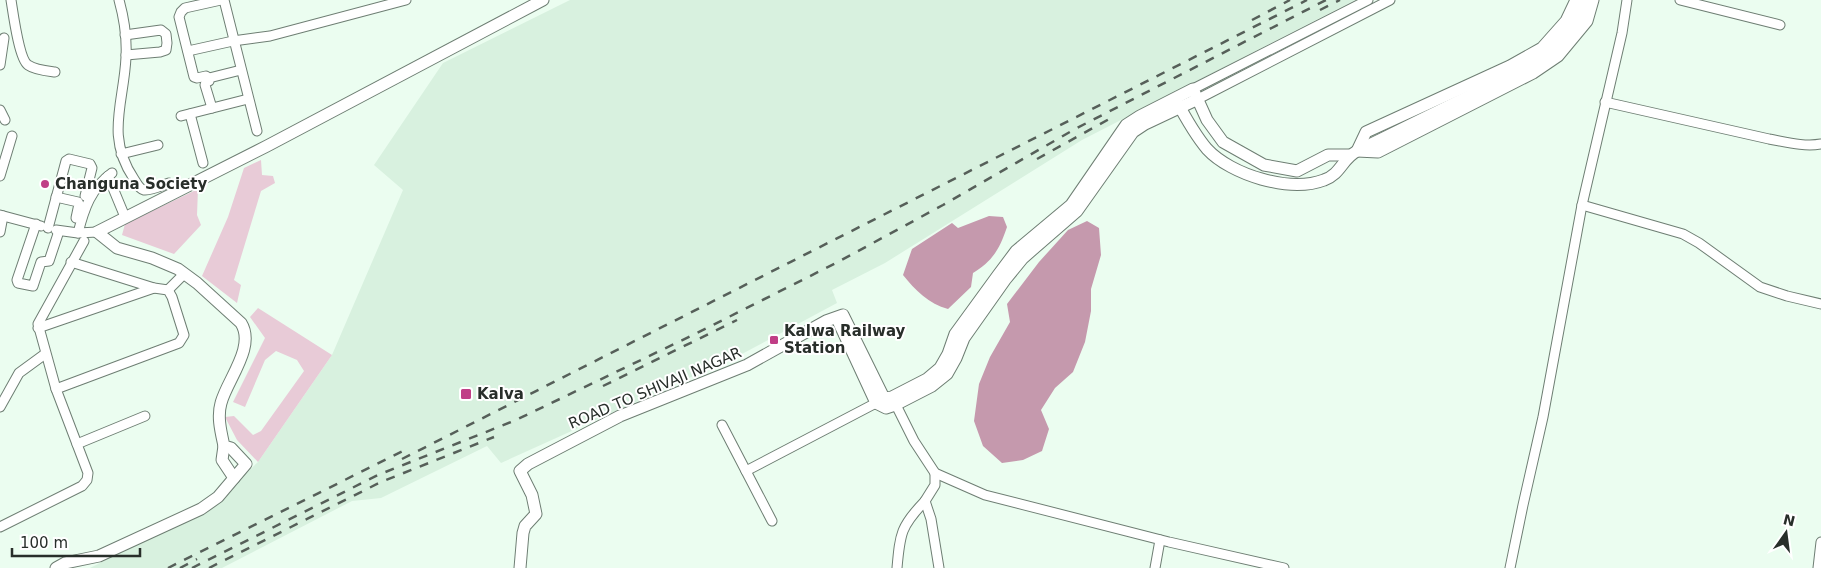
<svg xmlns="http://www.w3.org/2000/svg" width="1821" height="568" font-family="'DejaVu Sans',sans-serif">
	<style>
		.built { fill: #d8f1df }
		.green { fill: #e8cbd7 }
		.water { fill: #c599ad }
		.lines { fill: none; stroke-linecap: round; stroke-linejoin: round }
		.minor-casing { stroke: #6e7e73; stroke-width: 11 }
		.tertiary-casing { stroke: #6e7e73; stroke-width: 13 }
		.minor { stroke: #fff; stroke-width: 9 }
		.tertiary { stroke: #fff; stroke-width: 11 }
		.rail { stroke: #565f59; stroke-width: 2.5; stroke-dasharray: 9 9; stroke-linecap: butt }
		.poi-dot { fill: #c03e86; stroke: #fff; stroke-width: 2 }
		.labels { text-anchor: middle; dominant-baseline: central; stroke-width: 4; stroke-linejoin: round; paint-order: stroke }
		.poi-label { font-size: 15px; font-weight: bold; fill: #282e2a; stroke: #fff; text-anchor: start }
		.street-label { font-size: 15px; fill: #282e2a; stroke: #fff }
	</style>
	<rect width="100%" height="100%" fill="#ebfdf0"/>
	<path class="built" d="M570 0H1355L1082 140 885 263 832 290 837 303 740 355 501 463 487 446 381 498 352 501 222 568H90L209 508 258 462 332 355 403 190 374 165 443 63Z"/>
	<g class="green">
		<path d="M261 160 262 175 273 176 275 183 261 191 234 280 241 285 237 303 202 276 228 217 244 168Z"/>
		<path d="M198 189 197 215 201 225 174 254 122 235 125 224Z"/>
		<path d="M258 308 332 355 258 462 237 440 225 417 234 416 253 435 261 431 304 371 297 360 276 351 265 360 245 407 233 402 265 338 250 317Z"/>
	</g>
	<g class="water">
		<path d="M989 216 1003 217 1007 227C1000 248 993 261 973 273L971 287 948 309C929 304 915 290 903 275L912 249 952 223 958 228Z"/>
		<path d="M1087 221 1099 228 1101 255 1091 289V311L1085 342 1073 372 1055 388 1041 410 1049 429 1042 451 1023 460 1002 463 983 446 974 421 979 384 990 357 1010 322 1007 304 1039 262 1068 230Z"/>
	</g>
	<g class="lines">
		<defs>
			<g id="minor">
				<path d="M11 0C13 12 19 59 28 65 35 70 47 71 55 72"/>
				<path d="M119 0C124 18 127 38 126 57 124 103 105 136 134 179 136 182 139 189 144 190 151 191 163 185 169 183"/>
				<path d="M221 0 185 8 181 12 179 17 194 77 197 78 206 76 209 78 241 70"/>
				<path d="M224 0 257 131"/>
				<path d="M1627 0 1622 33 1582 205 1683 234 1699 243 1760 287 1787 296 1821 304"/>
				<path d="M1680 0 1780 25"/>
				<path d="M125 35 161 30 166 34 167 43 166 50 160 52 126 55"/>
				<path d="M188 51 233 41 270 36 406 0"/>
				<path d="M0 65 4 38"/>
				<path d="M209 78V81L206 82 205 85 212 108"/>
				<path d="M1193 89 1368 0"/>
				<path d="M1198 99 1390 0"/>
				<path d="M1605 102 1769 139C1786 142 1804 147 1821 144"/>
				<path d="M0 110 5 120"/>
				<path d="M190 114 203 163"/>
				<path d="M181 116 248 99"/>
				<path d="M121 154 158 145"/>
				<path d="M0 176 12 136"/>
				<path d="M108 176 125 217"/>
				<path d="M56 197 78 202 79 204 76 218"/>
				<path d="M0 215 41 226"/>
				<path d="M36 224 17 280 18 283 33 286 41 262 49 261 59 231"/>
				<path d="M48 228 66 161 69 159 90 164 92 168 85 196"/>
				<path d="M56 230 78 233 97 232"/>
				<path d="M0 232 3 216"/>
				<path d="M78 233C84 209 91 188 112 173"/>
				<path d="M168 290 184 274"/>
				<path d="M38 328 154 288"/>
				<path d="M56 389 38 324 84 241"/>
				<path d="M893 399 914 441 935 473 985 495 1169 542 1284 568"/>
				<path d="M0 407 19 373 45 354"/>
				<path d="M722 425 772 521"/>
				<path d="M77 444 145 416"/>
				<path d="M746 471 876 403 879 400"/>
				<path d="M935 473V485L925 501 931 519 939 568"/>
				<path d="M0 527 82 486 87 480 88 473 56 389 179 343 184 335 172 297 168 290 154 288 71 262"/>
				<path d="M897 568C900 533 901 526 925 501"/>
				<path d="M1155 568 1160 540"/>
				<path d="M1510 568 1523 505 1543 417 1582 205"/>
				<path d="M1818 568 1821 542"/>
			</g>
			<g id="tertiary">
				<path d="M1576 0 1566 21 1542 48 1510 66 1366 132 1357 151 1378 152 1533 73 1558 56 1587 21 1593 0"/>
				<path d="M1176 100C1184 115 1196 136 1207 149 1231 175 1290 193 1324 180 1341 174 1342 159 1357 151L1514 74 1546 55 1571 28 1587 0"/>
				<path d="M839 323 876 403 886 408 895 405 932 386 947 374 956 358 964 338 1005 280 1023 258 1077 211 1133 132 1145 124 1198 99"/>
				<path d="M224 446 222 460 234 478"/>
				<path d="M56 568 65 563 99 556 201 509 218 497 246 464 231 448 224 446C221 432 217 417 221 403 227 380 256 347 241 323L197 283 178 269 152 258 117 248 97 232 267 146 543 0"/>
				<path d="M520 568 523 533 525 526 536 514 532 495 520 471 528 464 620 416 747 365 826 321 843 315 883 396 887 398 892 397 927 379 940 368 948 354 955 334 998 275 1016 251 1071 205 1126 125 1140 116 1193 89 1207 120 1223 142 1264 165 1297 171 1328 155H1349"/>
			</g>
		</defs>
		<use href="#minor" class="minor-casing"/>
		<use href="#tertiary" class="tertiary-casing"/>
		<use href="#minor" class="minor"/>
		<use href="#tertiary" class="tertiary"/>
		<g class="rail">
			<path d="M1320 10 1340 0"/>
			<path d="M1252 20 1290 0"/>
			<path d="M1037 159 1111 118"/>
			<path d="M603 386 737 320"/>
			<path d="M402 459 1307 0"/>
			<path d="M168 568 407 449"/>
			<path d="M180 568 197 559"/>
			<path d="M192 568 378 475 516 420 695 334 836 263 943 205 1075 129 1326 0"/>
			<path d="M209 568 381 482 494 437"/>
		</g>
	</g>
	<g class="poi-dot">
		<circle cx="45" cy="184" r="5"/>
		<rect x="769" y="335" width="10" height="10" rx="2.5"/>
		<rect x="460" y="388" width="12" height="12" rx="2.5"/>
	</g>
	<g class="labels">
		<g class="poi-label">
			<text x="55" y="184">Changuna Society</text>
			<text x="784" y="331">Kalwa Railway<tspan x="784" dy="17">Station</tspan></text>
			<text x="477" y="394">Kalva</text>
		</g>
		<g class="street-label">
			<text transform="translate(655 388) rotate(-23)">ROAD TO SHIVAJI NAGAR</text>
		</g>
	</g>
	<g transform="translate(1786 533) rotate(14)" stroke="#ffffff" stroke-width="4" paint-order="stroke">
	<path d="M0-4L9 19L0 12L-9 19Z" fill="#282e2a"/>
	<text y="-8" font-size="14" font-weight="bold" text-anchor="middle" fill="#282e2a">N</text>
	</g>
	<path d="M12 548v8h128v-8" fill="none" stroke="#282e2a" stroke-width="2.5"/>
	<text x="20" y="548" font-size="15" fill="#282e2a" stroke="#ffffff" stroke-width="4" paint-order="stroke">100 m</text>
</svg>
